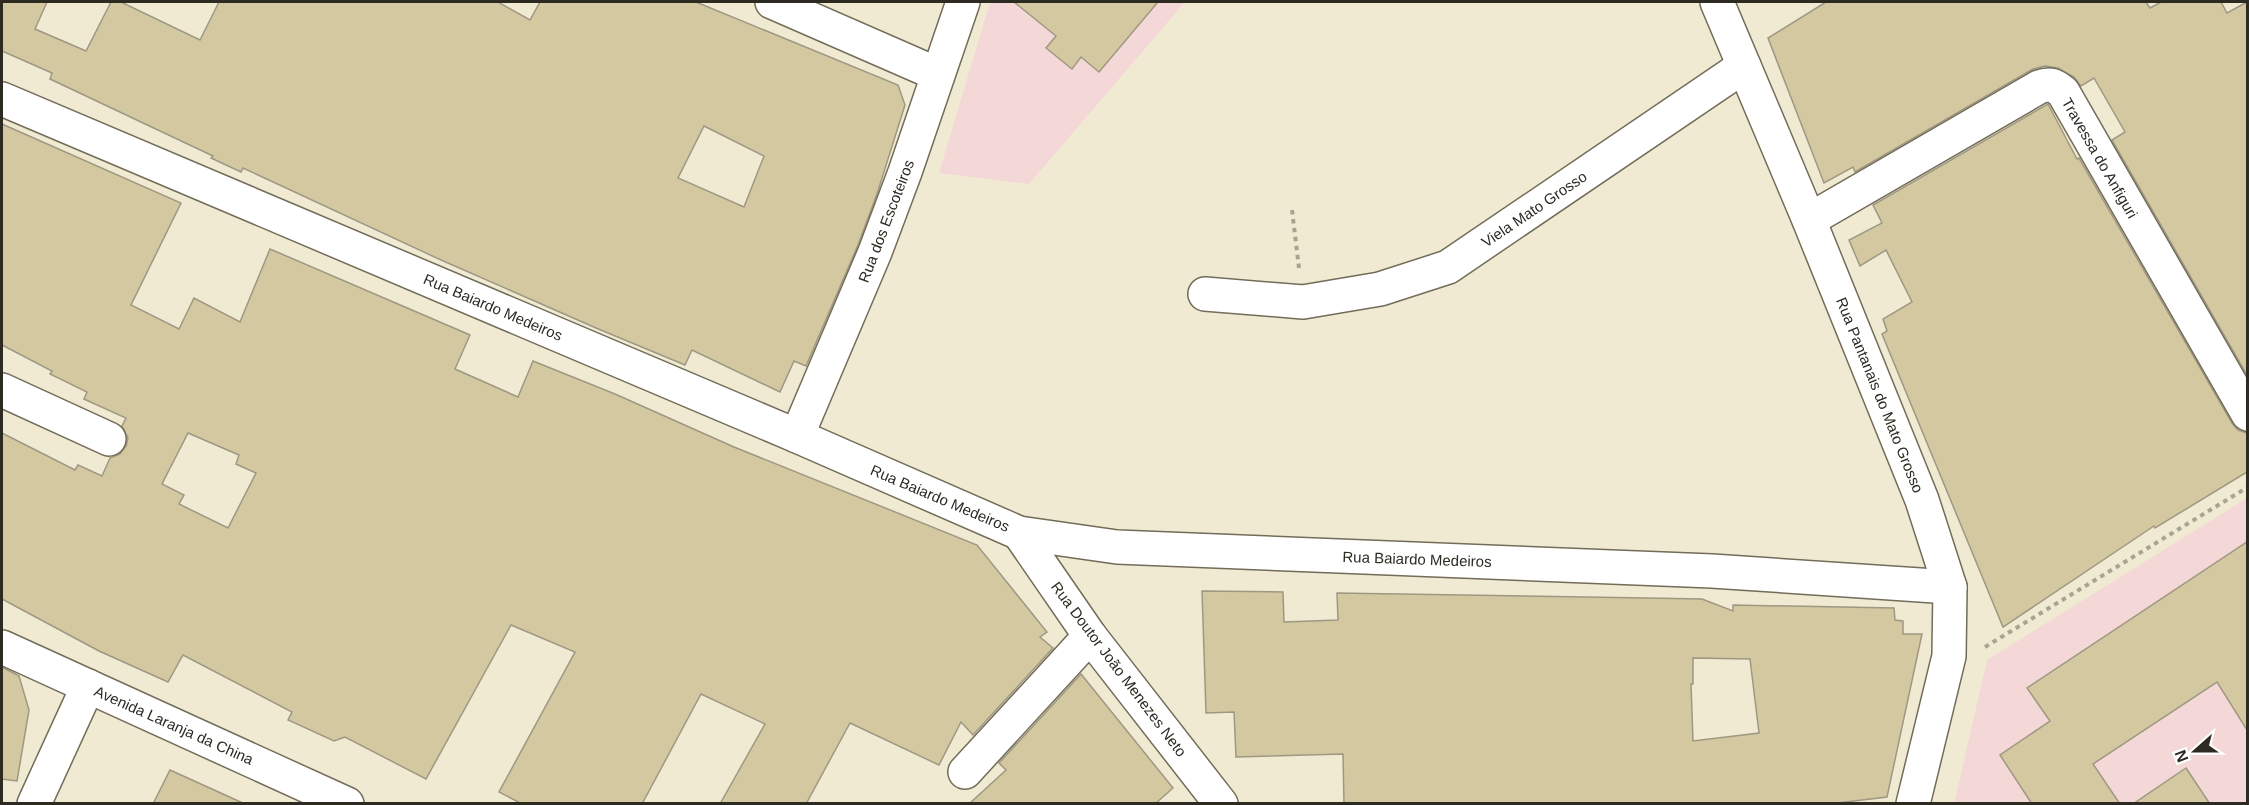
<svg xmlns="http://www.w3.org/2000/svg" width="2249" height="805" font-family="Helvetica,sans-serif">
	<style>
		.education { fill: #f3d8d7 }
		.building { fill: #d4c8a1; stroke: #9e9883; stroke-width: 1.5; fill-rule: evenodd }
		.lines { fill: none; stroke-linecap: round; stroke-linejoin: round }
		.minor-casing { stroke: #726c58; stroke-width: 36 }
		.path { stroke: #a9a492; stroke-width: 4; stroke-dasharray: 4.5 4.5; stroke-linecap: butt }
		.minor { stroke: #fff; stroke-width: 33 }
		.labels { text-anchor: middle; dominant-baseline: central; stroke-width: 6; stroke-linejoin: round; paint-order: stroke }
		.street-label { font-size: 15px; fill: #2c2a21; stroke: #fff }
	</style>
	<rect width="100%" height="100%" fill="#f0ead3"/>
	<g class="education">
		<path d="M990 2H1185L1029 184 939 173Z"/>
		<path d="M2247 498V803L1954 804 1987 660Z"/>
	</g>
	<g class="building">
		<path d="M2 2H47L35 29 86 51 111 2H121L200 40 219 2H498L530 20 540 2H696L898 85 905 105 877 194 858 245 806 366 794 361 780 392 692 350 685 365 596 328 441 260 243 168 241 172 211 158 213 156 50 79 52 73 2 51ZM704 126 764 156 744 207 678 178Z"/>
		<path d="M1014 2H1158L1099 72 1081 57 1072 69 1046 48 1056 36Z"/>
		<path d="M1826 2H2146L2150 8 2161 2H2221L2227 13 2247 2V375L2112 140 2125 132 2094 78 2081 86 2074 77 2058 68 2045 66 2033 69 1855 172 1853 167 1824 183 1768 38Z"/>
		<path d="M2048 104 2077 159 2079 158 2232 423 2238 430 2247 433V472L2155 528 2154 526 2003 627 1882 334 1887 331 1883 319 1912 302 1886 250 1860 266 1849 240 1882 223 1873 205Z"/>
		<path d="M2 124 181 203 131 305 179 329 194 298 240 322 270 249 470 335 455 369 518 397 533 361 615 394 734 447 977 545 1047 632 1040 637 1053 648 973 735 961 722 939 765 850 723 806 804H720L765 724 701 694 642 804H522L499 792 575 652 511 625 426 779 345 737 334 741 288 720 292 712 183 655 168 682 99 651 2 599V433L75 470 78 465 102 476 110 458 120 454 126 446 128 438 122 426 126 418 84 399 87 392 50 374 52 371 2 345ZM188 433 239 455 236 464 256 473 228 528 179 504 184 495 162 484Z"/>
		<path d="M2247 542V730L2217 682 2093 764 2120 804H2032L2000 755 2050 721 2027 688Z"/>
		<path d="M1202 591 1283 592 1284 622 1338 620 1337 593 1647 598 1702 599 1733 611V605L1894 608 1895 620 1903 621V634H1922L1887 797 1829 804H1344L1343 754 1236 757 1234 712 1206 713ZM1693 658 1750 659 1759 733 1693 741 1691 684H1693Z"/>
		<path d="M2 667 19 676 29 710 17 781 2 779Z"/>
		<path d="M1081 674 1173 788 1155 804H969L1006 770 999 763Z"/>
		<path d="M2186 768 2210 804H2133Z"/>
		<path d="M170 770 245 804H153Z"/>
	</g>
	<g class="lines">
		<defs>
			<g id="minor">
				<path d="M772 2 937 74"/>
				<path d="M1717 2 1809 220 1922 500 1950 587 1949 656 1913 804"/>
				<path d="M2 99 797 436 1019 533 1117 547 1712 571 1950 587"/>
				<path d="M1809 220 2039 87C2050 83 2054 85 2063 92L2248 414"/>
				<path d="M1205 294 1303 302 1380 289 1448 267 1744 66"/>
				<path d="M2 390 109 439"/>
				<path d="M797 436 875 252 905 172 963 2"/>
				<path d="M1019 533 1090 636 1221 804"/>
				<path d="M2 647 347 804"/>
				<path d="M965 772 1090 636"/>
				<path d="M34 804 88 686"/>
			</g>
		</defs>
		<use href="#minor" class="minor-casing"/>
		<g class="path">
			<path d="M1292 210 1299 268"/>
			<path d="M1985 647 2248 487"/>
		</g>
		<use href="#minor" class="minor"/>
	</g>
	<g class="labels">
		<g class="street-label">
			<text transform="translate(2100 158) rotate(60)">Travessa do Anfiguri</text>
			<text transform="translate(1534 209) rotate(-34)">Viela Mato Grosso</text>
			<text transform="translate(886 221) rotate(-69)">Rua dos Escoteiros</text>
			<text transform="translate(493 307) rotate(23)">Rua Baiardo Medeiros</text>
			<text transform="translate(1880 395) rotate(68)">Rua Pantanais do Mato Grosso</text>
			<text transform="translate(940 498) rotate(23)">Rua Baiardo Medeiros</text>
			<text transform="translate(1417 559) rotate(2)">Rua Baiardo Medeiros</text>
			<text transform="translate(1119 669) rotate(53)">Rua Doutor João Menezes Neto</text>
			<text transform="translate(174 725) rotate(24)">Avenida Laranja da China</text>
		</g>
	</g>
	<rect width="2249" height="805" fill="none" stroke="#2c2a21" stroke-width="6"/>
	<g transform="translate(2195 751) rotate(249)" stroke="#ffffff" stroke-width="4.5" paint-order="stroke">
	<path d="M0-4.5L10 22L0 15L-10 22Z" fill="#2c2a21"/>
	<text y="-9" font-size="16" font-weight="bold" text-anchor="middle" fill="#2c2a21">N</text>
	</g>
</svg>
